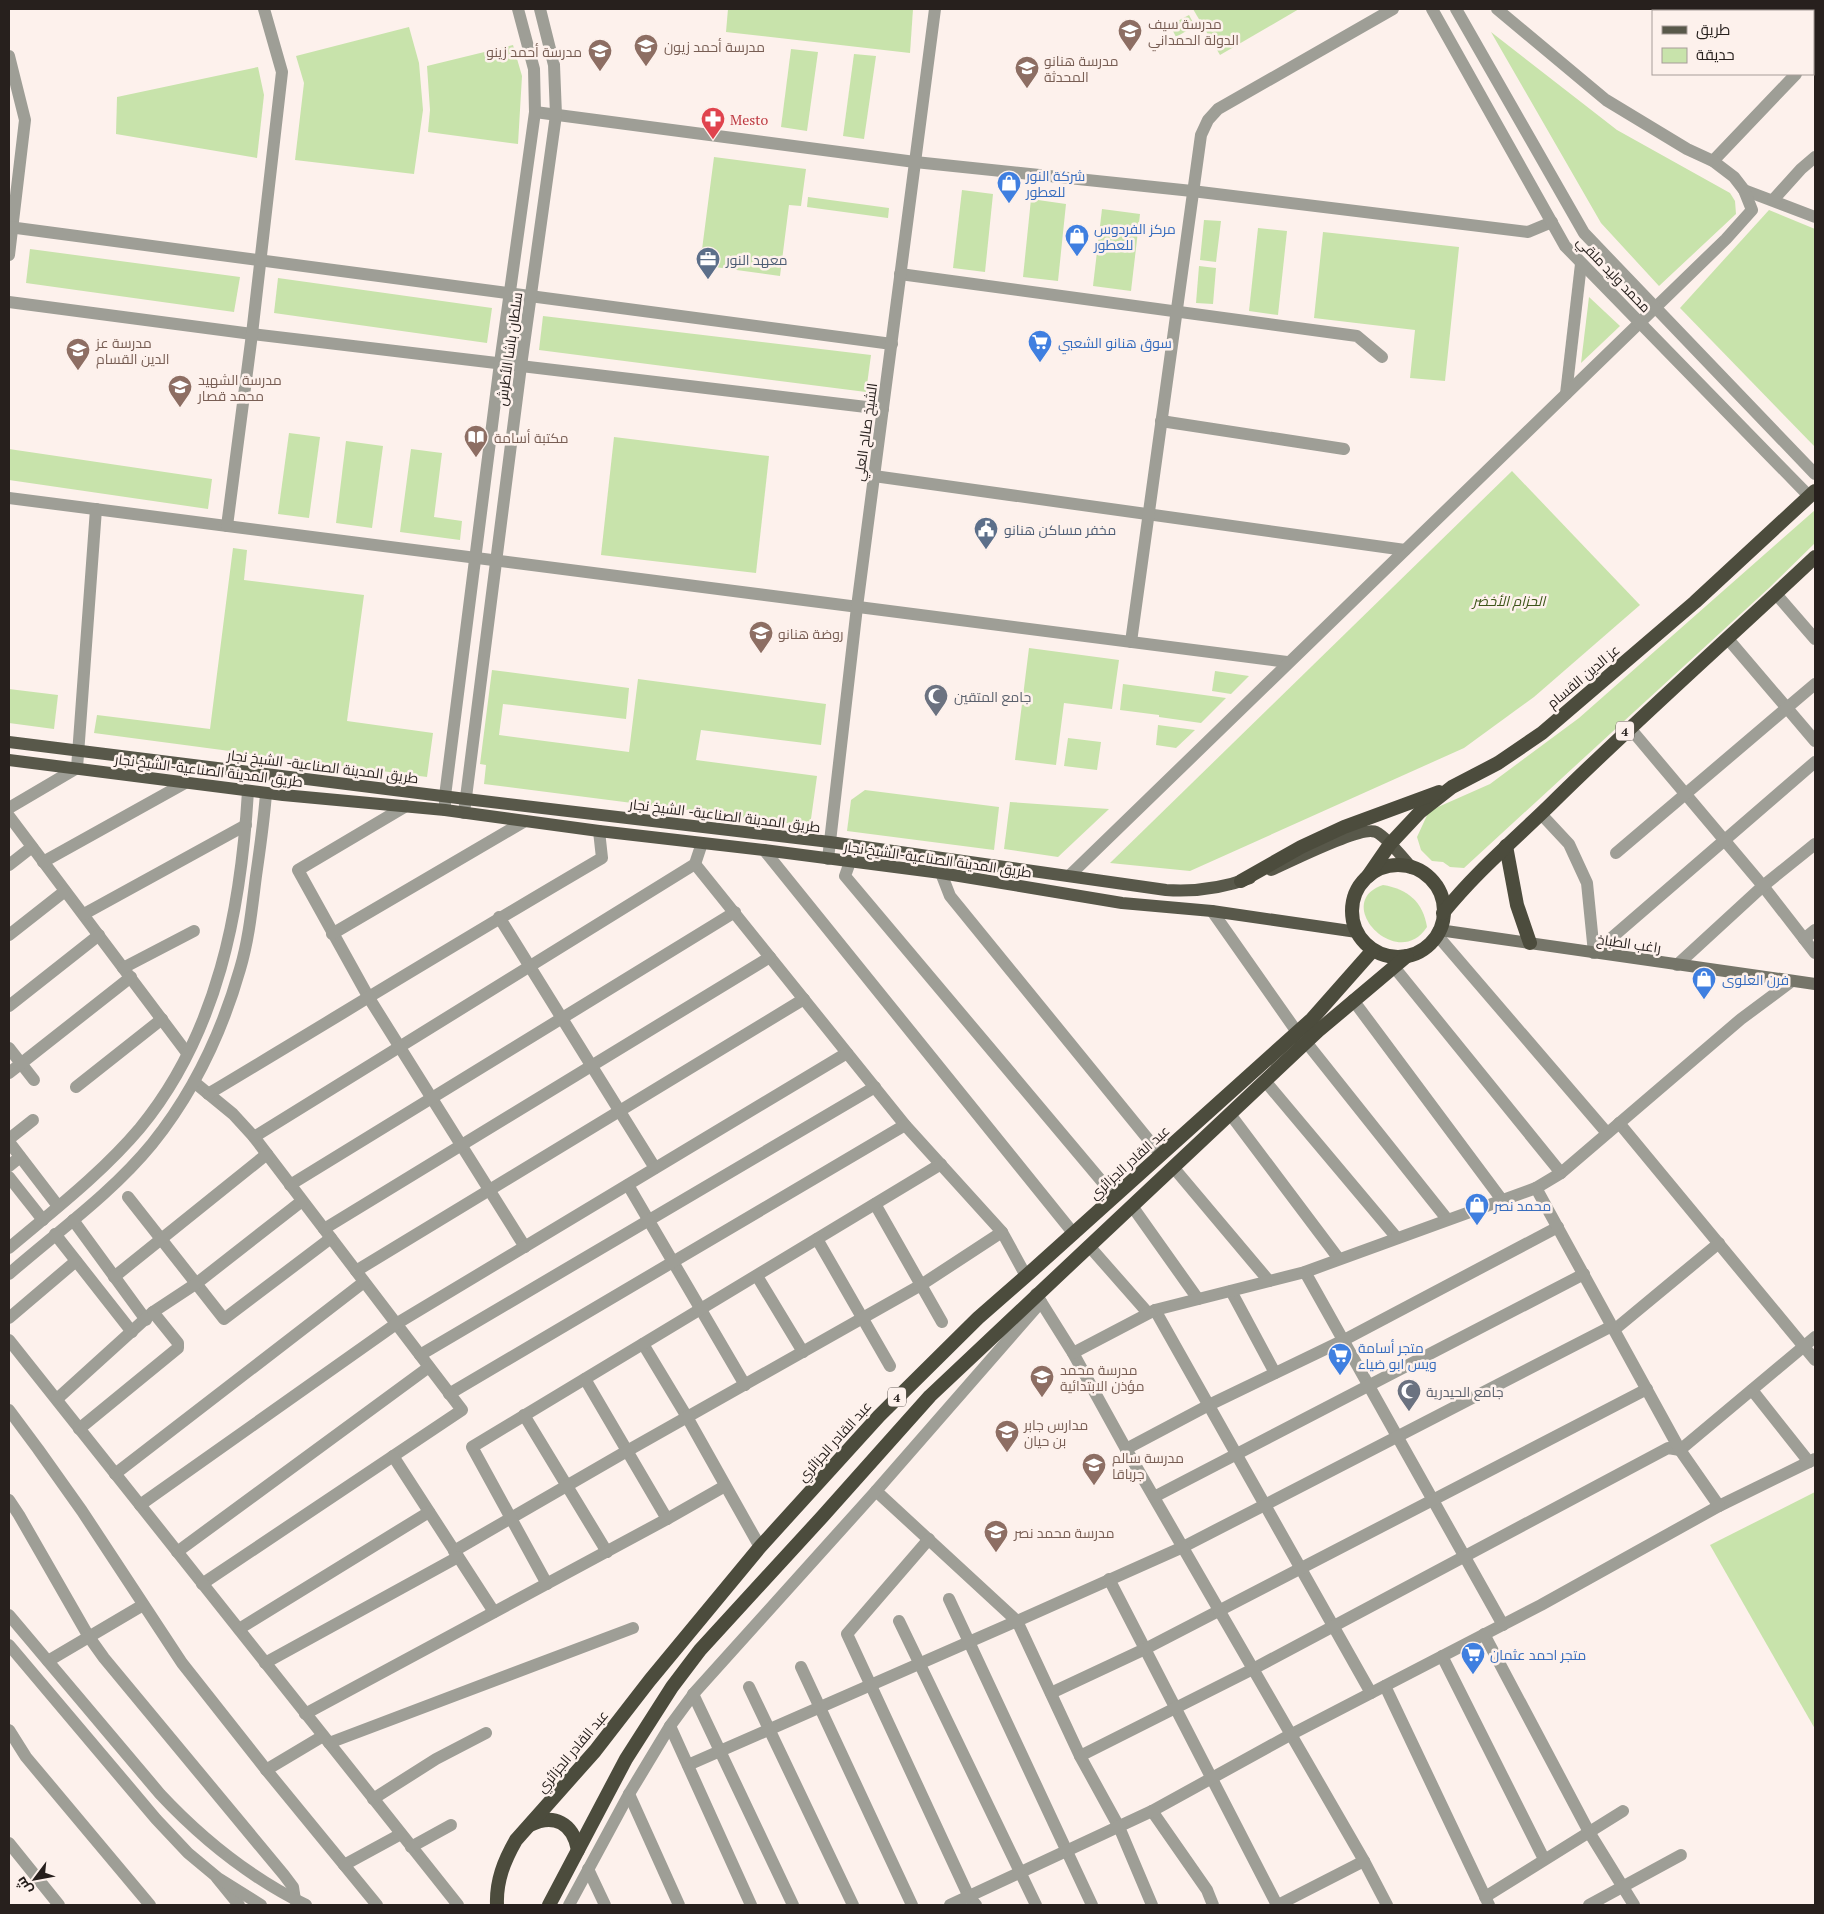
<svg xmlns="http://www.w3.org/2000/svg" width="1824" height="1914" font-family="'PT Serif',Cairo,serif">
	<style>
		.green { fill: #c8e3ab }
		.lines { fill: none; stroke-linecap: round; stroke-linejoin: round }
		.minor { stroke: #9e9e96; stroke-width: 12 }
		.tertiary { stroke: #9e9e96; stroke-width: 12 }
		.secondary { stroke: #757569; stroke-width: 12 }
		.primary { stroke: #58584a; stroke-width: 12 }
		.trunk { stroke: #4c4c3d; stroke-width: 14 }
		.labels { text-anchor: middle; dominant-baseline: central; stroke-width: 5; stroke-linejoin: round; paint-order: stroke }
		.shield { fill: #fdf1ec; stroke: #675f5b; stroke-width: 1 }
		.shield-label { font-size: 12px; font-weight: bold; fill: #27201d }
		.education-label { font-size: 14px; fill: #785e54; stroke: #fdf1ec; text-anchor: start }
		.health-label { font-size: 14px; fill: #be3a42; stroke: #fdf1ec; text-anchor: start }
		.shop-label { font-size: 14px; fill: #366cbe; stroke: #fdf1ec; text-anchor: start }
		.service-label { font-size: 14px; fill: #4e5e75; stroke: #fdf1ec; text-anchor: start }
		.street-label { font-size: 14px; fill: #27201d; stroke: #fdf1ec }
		.park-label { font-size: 14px; font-style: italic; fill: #3d5518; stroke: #fdf1ec }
		.worship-label { font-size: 14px; fill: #5b616d; stroke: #fdf1ec; text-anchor: start }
	</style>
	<rect width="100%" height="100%" fill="#fdf1ec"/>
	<g class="green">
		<path d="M728 9H913L910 53 726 32Z"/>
		<path d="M1193 9H1299L1220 55Z"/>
		<path d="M1189 15 1195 26 1176 37 1170 25Z"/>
		<path d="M409 27 419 63 423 110 414 174 295 160 304 83 296 56Z"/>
		<path d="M1491 32 1617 130 1730 193 1735 201 1736 214 1659 286 1601 223Z"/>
		<path d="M513 45 522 76 518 144 428 132 430 110 427 66Z"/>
		<path d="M791 49 818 52 807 131 781 127Z"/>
		<path d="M854 54 876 56 864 139 843 136Z"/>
		<path d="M258 67 264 95 257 158 116 134 117 97Z"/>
		<path d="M714 157 806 169 801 206 789 205 780 276 700 265Z"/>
		<path d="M962 190 993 194 985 272 953 268Z"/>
		<path d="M808 197 889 208 888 218 807 207Z"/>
		<path d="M1031 199 1066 204 1058 281 1023 277Z"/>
		<path d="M1102 209 1140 214 1131 291 1093 286Z"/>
		<path d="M1769 210 1815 229V447L1680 308Z"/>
		<path d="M1204 220 1221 221 1216 262 1200 260Z"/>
		<path d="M1258 228 1287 231 1278 315 1249 311Z"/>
		<path d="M1323 232 1459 247 1445 381 1410 378 1415 330 1314 318Z"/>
		<path d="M30 249 240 277 234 312 26 283Z"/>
		<path d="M1199 266 1216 268 1213 304 1196 303Z"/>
		<path d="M278 278 492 308 487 343 274 313Z"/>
		<path d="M1589 297 1620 326 1581 363Z"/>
		<path d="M543 316 871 355 866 392 539 350Z"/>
		<path d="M289 433 320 437 309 518 278 514Z"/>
		<path d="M614 437 769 456 756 573 601 555Z"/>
		<path d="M346 441 383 446 372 528 336 523Z"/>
		<path d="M9 449 212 479 208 509 9 480Z"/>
		<path d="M411 449 442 453 434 517 462 521 460 540 400 532Z"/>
		<path d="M1512 471 1640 605 1534 697 1464 748 1190 871 1110 863Z"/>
		<path d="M1815 510V543L1769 588 1464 868 1450 867 1443 862 1432 861 1421 850 1417 837 1429 811 1490 784 1579 718Z"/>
		<path d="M233 548 247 550 244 580 364 595 347 721 433 733 427 777 94 733 97 715 210 729Z"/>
		<path d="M1029 648 1119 660 1112 709 1064 703 1056 765 1015 760Z"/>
		<path d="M492 670 629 688 626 719 503 704 499 735 629 752 638 679 826 704 821 745 701 730 696 760 817 776 810 826 484 784 486 765 480 764Z"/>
		<path d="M1215 671 1249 676 1231 694 1212 691Z"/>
		<path d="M1123 684 1226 698 1201 723 1159 717V715L1120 710Z"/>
		<path d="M9 689 58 695 54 729 9 723Z"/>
		<path d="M1158 725 1195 730 1176 748 1156 745Z"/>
		<path d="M1068 738 1101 742 1097 770 1064 766Z"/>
		<path d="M865 790 999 807 994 850 847 831 851 800Z"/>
		<path d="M1010 802 1109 809 1058 857 1004 849Z"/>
		<path d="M1383 885C1408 889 1423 902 1427 927 1397 973 1331 902 1383 885Z"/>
		<path d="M1815 1492V1729L1710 1545Z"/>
	</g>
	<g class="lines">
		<g class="minor">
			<path d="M1749 9 1750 11"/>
			<path d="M9 56 25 120 9 255"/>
			<path d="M1813 57 1815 54"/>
			<path d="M535 112 915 162 1192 191 1528 232 1552 222"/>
			<path d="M1713 161 1796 74"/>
			<path d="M1744 190 1815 217"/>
			<path d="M1773 200 1801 169 1815 157"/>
			<path d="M9 227 892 344"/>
			<path d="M900 274 1357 336 1382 357"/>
			<path d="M9 302 252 334 883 409"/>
			<path d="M1566 394 1581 264"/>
			<path d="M1161 421 1344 449"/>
			<path d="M874 476 1405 550"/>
			<path d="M9 498 1287 662"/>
			<path d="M227 526 252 334 282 72 264 9"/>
			<path d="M1776 594 1815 639"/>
			<path d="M1728 639 1815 741"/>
			<path d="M1131 642 1201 135 1208 120 1218 109 1393 9"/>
			<path d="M1629 727 1763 886 1815 953"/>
			<path d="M406 806 298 870 369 998 525 1247"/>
			<path d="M9 808 77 768 96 509"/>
			<path d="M445 810V796L500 363 535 112 534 69 518 9"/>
			<path d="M464 813 521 366 556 115 554 65 540 9"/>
			<path d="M1541 814 1569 844 1587 883 1594 953"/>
			<path d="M9 816 187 1053"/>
			<path d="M764 850 1074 1234"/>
			<path d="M1616 853 1815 684"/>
			<path d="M828 859 857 607 935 9"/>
			<path d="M43 862 185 783"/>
			<path d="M850 862 845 876 1115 1197"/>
			<path d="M695 864 905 1125 1002 1232 1026 1276"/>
			<path d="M9 865 32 847"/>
			<path d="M941 873 950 896 1161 1155"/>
			<path d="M1069 876C1287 662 1508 452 1726 239L1752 210 1744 190 1734 177 1713 161 1687 149 1606 100 1497 9"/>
			<path d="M1212 911 1297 1032"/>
			<path d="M84 914 246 825"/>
			<path d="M499 917 655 1168"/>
			<path d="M332 934 525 821"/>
			<path d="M9 935 65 891"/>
			<path d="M1437 935 1607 1133"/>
			<path d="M1804 939 1815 930"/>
			<path d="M1594 953 1815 762"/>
			<path d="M1677 965 1763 886 1815 844"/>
			<path d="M1394 967 1561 1173"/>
			<path d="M123 968 194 931"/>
			<path d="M1353 1000 1502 1200"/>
			<path d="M9 1006 99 935"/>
			<path d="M1306 1042 1447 1219"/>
			<path d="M9 1048 34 1080"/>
			<path d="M9 1073 131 977"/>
			<path d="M1265 1081 1397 1238"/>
			<path d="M194 1082 233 1114 254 1137 462 1410 202 1584"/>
			<path d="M76 1087 162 1019"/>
			<path d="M208 1094C340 1015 470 935 602 858L599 831"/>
			<path d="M1230 1114 1339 1259"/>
			<path d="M1619 1123 1815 1360"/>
			<path d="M254 1137 695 864 702 843"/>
			<path d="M9 1139 33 1120"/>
			<path d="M9 1142 58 1206"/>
			<path d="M9 1166 20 1157"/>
			<path d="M1173 1167 1269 1281"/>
			<path d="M9 1177 43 1220"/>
			<path d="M290 1185 735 912"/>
			<path d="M628 1185 745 1385"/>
			<path d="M1536 1188 1561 1173 1741 1019 1792 981"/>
			<path d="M128 1197 224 1319 331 1238"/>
			<path d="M875 1204 942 1322"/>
			<path d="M1132 1206 1198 1299"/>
			<path d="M73 1220 146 1320"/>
			<path d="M324 1229 770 957"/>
			<path d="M55 1234 132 1332"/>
			<path d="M817 1239 890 1366"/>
			<path d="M1089 1246 1148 1313"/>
			<path d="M356 1271 804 999"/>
			<path d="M1305 1272 1503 1625"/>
			<path d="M757 1276 803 1352"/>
			<path d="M114 1277 267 1154"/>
			<path d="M1231 1291 1275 1373"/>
			<path d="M1041 1302 876 1491 1017 1621 1080 1756 1119 1827 1152 1905"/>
			<path d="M1155 1310 1371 1693"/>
			<path d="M9 1318 76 1261"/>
			<path d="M1614 1330 1719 1243"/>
			<path d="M9 1340 458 1905"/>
			<path d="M643 1344 687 1417 760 1547"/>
			<path d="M420 1355 875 1087"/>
			<path d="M585 1379 667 1519"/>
			<path d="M1752 1390 1809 1462"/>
			<path d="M449 1394 905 1125"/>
			<path d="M57 1399 153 1312 197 1283 302 1201"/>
			<path d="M9 1410 38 1449 82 1511 182 1663 268 1772 377 1905"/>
			<path d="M524 1415 607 1552"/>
			<path d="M79 1429 178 1348V1343L153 1312"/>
			<path d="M1126 1449 1209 1405 1344 1340 1558 1227"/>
			<path d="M393 1456 494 1612"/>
			<path d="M115 1474 364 1282"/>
			<path d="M1154 1497 1584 1274"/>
			<path d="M9 1500 19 1515 89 1637 104 1658 284 1875 293 1887 295 1900"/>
			<path d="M140 1505 396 1324 847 1053"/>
			<path d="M929 1539 847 1634 969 1897 976 1905"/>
			<path d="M454 1551 627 1451 921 1285 1002 1232"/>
			<path d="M177 1552 429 1367"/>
			<path d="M1109 1579 1277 1905"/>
			<path d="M547 1584 472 1447 941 1164"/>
			<path d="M949 1599 1092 1905"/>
			<path d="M899 1621 1036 1905"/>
			<path d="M239 1629 429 1512"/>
			<path d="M1484 1634 1589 1832 1634 1905"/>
			<path d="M1442 1656 1544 1859"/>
			<path d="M48 1661 143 1605"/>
			<path d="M265 1663 458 1557"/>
			<path d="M801 1667 912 1905"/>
			<path d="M1385 1686 1489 1905"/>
			<path d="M749 1687 853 1905"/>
			<path d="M1051 1693 1145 1649 1647 1389"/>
			<path d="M693 1694 793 1905"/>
			<path d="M305 1714 667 1519 725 1486"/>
			<path d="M9 1730 26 1757 150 1905"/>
			<path d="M329 1743 633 1628"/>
			<path d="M1080 1756 1253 1669 1668 1448 1680 1450 1815 1337"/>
			<path d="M688 1765 1017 1621 1183 1547 1612 1326"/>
			<path d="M266 1770 323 1736"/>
			<path d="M629 1794 679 1905"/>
			<path d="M373 1799 436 1759 486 1733"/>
			<path d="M1152 1811 1207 1890 1213 1905"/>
			<path d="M9 1843 59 1905"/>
			<path d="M411 1847 451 1825"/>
			<path d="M344 1865 401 1834"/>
			<path d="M588 1869 605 1905"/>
			<path d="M217 1878 239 1905"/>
			<path d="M1485 1897 1623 1811"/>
			<path d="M569 1905 629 1794 670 1726"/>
			<path d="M751 1905 670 1726 695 1692 876 1491"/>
			<path d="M1278 1905 1364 1861"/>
			<path d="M1589 1905 1681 1855"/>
		</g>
		<g class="tertiary">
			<path d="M1432 9 1565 246 1809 496"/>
			<path d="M1456 9 1584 233 1815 474"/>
			<path d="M9 1248C54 1210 102 1173 140 1128 218 1033 241 910 248 791"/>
			<path d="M9 1274C57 1232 111 1194 152 1144 193 1093 222 1032 240 969 249 939 252 907 256 876 260 848 264 821 266 793"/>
			<path d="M1036 1294 1073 1353 1126 1449 1364 1861 1387 1905"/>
			<path d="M1719 1506 1815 1459"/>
			<path d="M9 1615 160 1794C203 1840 249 1877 306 1905"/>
			<path d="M9 1645 156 1819 188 1853 218 1878 261 1905"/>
			<path d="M950 1905 1152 1811 1290 1735 1541 1605 1719 1506 1680 1450 1536 1188 1305 1272 1155 1310 1073 1353"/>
		</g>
		<path class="secondary" d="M1439 930 1815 984"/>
		<g class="primary">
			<path d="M9 742 466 799 830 842 1166 890C1195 892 1223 888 1250 878"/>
			<path d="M9 760 283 795 445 810 599 831 764 850 941 873 1122 903 1212 911 1357 932"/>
			<path d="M1271 870C1290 862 1361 825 1376 832 1388 838 1403 858 1412 868"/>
		</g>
		<g class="trunk">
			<path d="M1506 846 1517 905 1530 943"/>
			<circle cx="1398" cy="911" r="46"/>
			<path d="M1368 876 1390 844 1420 812 1452 787 1498 763 1542 733 1695 602 1815 491"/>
			<path d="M1241 881 1301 847 1344 827 1439 792"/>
			<path d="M1443 913C1475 873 1513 841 1550 805 1636 720 1727 640 1815 557"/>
			<path d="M530 1825C554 1813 573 1823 578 1850"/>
			<path d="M497 1905C496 1881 504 1861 516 1840L595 1751 650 1680 760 1547 879 1416 978 1318 1026 1276 1312 1019 1373 950"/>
			<path d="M549 1905 626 1759 672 1687 700 1650 822 1517 930 1396 1318 1031 1407 956"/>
		</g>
	</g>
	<defs>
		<symbol id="school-pin" viewBox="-11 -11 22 30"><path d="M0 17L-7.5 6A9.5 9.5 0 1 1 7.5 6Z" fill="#8d6e63" stroke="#fdf1ec"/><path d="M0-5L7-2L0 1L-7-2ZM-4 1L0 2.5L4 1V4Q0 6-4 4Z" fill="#fff"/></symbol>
		<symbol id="pharmacy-pin" viewBox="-11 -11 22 30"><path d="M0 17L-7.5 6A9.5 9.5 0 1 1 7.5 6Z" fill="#e0444e" stroke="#fdf1ec"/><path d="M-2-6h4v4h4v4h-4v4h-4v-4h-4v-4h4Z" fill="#fff"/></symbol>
		<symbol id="shop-pin" viewBox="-11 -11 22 30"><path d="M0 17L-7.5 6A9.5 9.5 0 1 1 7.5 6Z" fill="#3f7fe0" stroke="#fdf1ec"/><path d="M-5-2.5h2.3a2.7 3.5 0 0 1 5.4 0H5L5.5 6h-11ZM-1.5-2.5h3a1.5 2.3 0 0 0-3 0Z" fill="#fff"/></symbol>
		<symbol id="office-pin" viewBox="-11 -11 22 30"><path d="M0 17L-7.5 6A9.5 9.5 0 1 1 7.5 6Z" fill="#5c6f8a" stroke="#fdf1ec"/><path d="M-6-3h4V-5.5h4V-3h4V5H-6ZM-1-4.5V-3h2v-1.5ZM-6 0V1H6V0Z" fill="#fff"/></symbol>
		<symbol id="supermarket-pin" viewBox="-11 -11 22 30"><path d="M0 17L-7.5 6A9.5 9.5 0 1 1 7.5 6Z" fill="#3f7fe0" stroke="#fdf1ec"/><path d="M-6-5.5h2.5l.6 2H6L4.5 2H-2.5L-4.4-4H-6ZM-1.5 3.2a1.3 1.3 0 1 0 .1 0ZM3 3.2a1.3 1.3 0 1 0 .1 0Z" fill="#fff"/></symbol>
		<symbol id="library-pin" viewBox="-11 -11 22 30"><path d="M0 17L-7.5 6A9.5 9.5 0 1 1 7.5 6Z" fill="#8d6e63" stroke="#fdf1ec"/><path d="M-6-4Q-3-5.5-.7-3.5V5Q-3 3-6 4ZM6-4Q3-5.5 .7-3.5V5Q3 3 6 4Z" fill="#fff"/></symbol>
		<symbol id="civic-pin" viewBox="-11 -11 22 30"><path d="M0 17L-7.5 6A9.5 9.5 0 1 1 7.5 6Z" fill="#5c6f8a" stroke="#fdf1ec"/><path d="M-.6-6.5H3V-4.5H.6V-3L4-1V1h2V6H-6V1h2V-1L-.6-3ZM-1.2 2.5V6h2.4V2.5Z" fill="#fff"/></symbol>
		<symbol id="mosque-pin" viewBox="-11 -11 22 30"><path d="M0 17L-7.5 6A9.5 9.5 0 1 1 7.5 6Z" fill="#6b7280" stroke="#fdf1ec"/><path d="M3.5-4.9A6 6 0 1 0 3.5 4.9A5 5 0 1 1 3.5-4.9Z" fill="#fff"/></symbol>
	</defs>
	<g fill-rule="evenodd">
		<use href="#school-pin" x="1116" y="17" width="28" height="38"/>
		<use href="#school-pin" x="632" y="32" width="28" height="38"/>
		<use href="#school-pin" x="586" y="37" width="28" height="38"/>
		<use href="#school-pin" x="1013" y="54" width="28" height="38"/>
		<use href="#pharmacy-pin" x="699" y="105" width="28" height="38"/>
		<use href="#shop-pin" x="995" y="169" width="28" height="38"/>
		<use href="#shop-pin" x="1063" y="222" width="28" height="38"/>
		<use href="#office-pin" x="694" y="245" width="28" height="38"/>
		<use href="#supermarket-pin" x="1026" y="328" width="28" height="38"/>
		<use href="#school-pin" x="64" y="336" width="28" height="38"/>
		<use href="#school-pin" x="166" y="373" width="28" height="38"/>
		<use href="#library-pin" x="462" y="423" width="28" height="38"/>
		<use href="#civic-pin" x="972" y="515" width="28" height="38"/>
		<use href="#school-pin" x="747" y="619" width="28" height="38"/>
		<use href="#mosque-pin" x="922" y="682" width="28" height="38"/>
		<use href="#shop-pin" x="1690" y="965" width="28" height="38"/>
		<use href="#shop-pin" x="1463" y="1191" width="28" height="38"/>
		<use href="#supermarket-pin" x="1326" y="1341" width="28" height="38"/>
		<use href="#school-pin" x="1028" y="1363" width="28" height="38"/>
		<use href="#mosque-pin" x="1395" y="1377" width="28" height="38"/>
		<use href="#school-pin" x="993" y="1418" width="28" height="38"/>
		<use href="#school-pin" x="1080" y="1451" width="28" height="38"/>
		<use href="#school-pin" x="982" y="1518" width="28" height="38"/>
		<use href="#supermarket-pin" x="1459" y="1640" width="28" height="38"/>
	</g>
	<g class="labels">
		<g class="shield">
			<rect x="1616" y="721.5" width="18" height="19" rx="4"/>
			<rect x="888" y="1387.5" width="18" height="19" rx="4"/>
		</g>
		<g class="shield-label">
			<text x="1625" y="731">4</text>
			<text x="897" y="1397">4</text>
		</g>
		<g class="education-label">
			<text x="1148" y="23">مدرسة سيف<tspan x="1148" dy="16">الدولة الحمداني</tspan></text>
			<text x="664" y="46">مدرسة أحمد زيون</text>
			<text x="582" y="51" text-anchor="end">مدرسة أحمد زينو</text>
			<text x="1044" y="60">مدرسة هنانو<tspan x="1044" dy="16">المحدثة</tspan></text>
			<text x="96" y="342">مدرسة عز<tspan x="96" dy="16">الدين القسام</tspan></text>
			<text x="198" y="379">مدرسة الشهيد<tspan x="198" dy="16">محمد قصار</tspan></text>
			<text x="494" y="437">مكتبة أسامة</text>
			<text x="778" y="633">روضة هنانو</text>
			<text x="1060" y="1369">مدرسة محمد<tspan x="1060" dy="16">مؤذن الابتدائية</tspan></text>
			<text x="1024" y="1424">مدارس جابر<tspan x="1024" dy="16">بن حيان</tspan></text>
			<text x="1112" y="1457">مدرسة سالم<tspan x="1112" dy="16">جرباقا</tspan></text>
			<text x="1014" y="1532">مدرسة محمد نصر</text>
		</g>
		<g class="health-label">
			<text x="730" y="119">Mesto</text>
		</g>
		<g class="shop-label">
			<text x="1026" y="175">شركة النور<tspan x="1026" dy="16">للعطور</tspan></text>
			<text x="1094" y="228">مركز الفردوس<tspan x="1094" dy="16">للعطور</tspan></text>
			<text x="1058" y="342">سوق هنانو الشعبي</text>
			<text x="1722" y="979">فرن العلوى</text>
			<text x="1494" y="1205">محمد نصر</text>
			<text x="1358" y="1347">متجر أسامة<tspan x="1358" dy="16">ويس ابو ضياء</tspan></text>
			<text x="1490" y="1654">متجر احمد عثمان</text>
		</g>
		<g class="service-label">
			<text x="726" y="259">معهد النور</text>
			<text x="1004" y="529">مخفر مساكن هنانو</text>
		</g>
		<g class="street-label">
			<text transform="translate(1614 274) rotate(46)">محمد وليد ملقي</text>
			<text transform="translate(509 349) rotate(-82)">سلطان باشا الأطرش</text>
			<text transform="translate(865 432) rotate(-82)">الشيخ صالح العلي</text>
			<text transform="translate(1583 676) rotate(-40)">عز الدين القسام</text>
			<text transform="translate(323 766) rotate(7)">طريق المدينة الصناعية- الشيخ نجار</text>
			<text transform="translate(209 770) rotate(7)">طريق المدينة الصناعية-الشيخ نجار</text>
			<text transform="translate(725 815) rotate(7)">طريق المدينة الصناعية- الشيخ نجار</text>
			<text transform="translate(938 859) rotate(8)">طريق المدينة الصناعية-الشيخ نجار</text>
			<text transform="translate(1629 943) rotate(8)">راغب الطباخ</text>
			<text transform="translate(1129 1162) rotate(-42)">عبد القادر الجزائري</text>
			<text transform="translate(834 1441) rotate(-48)">عبد القادر الجزائري</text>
			<text transform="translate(572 1751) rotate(-50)">عبد القادر الجزائري</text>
		</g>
		<g class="park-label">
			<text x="1509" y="600">الحزام الأخضر</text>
		</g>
		<g class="worship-label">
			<text x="954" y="696">جامع المتقين</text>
			<text x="1426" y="1391">جامع الحيدرية</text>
		</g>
	</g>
	<rect width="1824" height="1914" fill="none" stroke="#27201d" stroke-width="20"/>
	<rect x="1652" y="10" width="162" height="65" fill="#fdf1ec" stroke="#a79d99"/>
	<rect x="1662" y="26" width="25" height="8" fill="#58584a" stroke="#a79d99"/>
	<text x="1696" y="35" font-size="15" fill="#27201d">طريق</text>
	<rect x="1662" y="48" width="25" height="15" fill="#c8e3ab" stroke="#a79d99"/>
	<text x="1696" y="60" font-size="15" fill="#27201d">حديقة</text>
	<g transform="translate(35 1879) rotate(238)" stroke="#fdf1ec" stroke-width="4" paint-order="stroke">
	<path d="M0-4L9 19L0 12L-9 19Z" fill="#27201d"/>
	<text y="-8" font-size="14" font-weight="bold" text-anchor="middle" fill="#27201d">ش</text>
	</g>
</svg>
